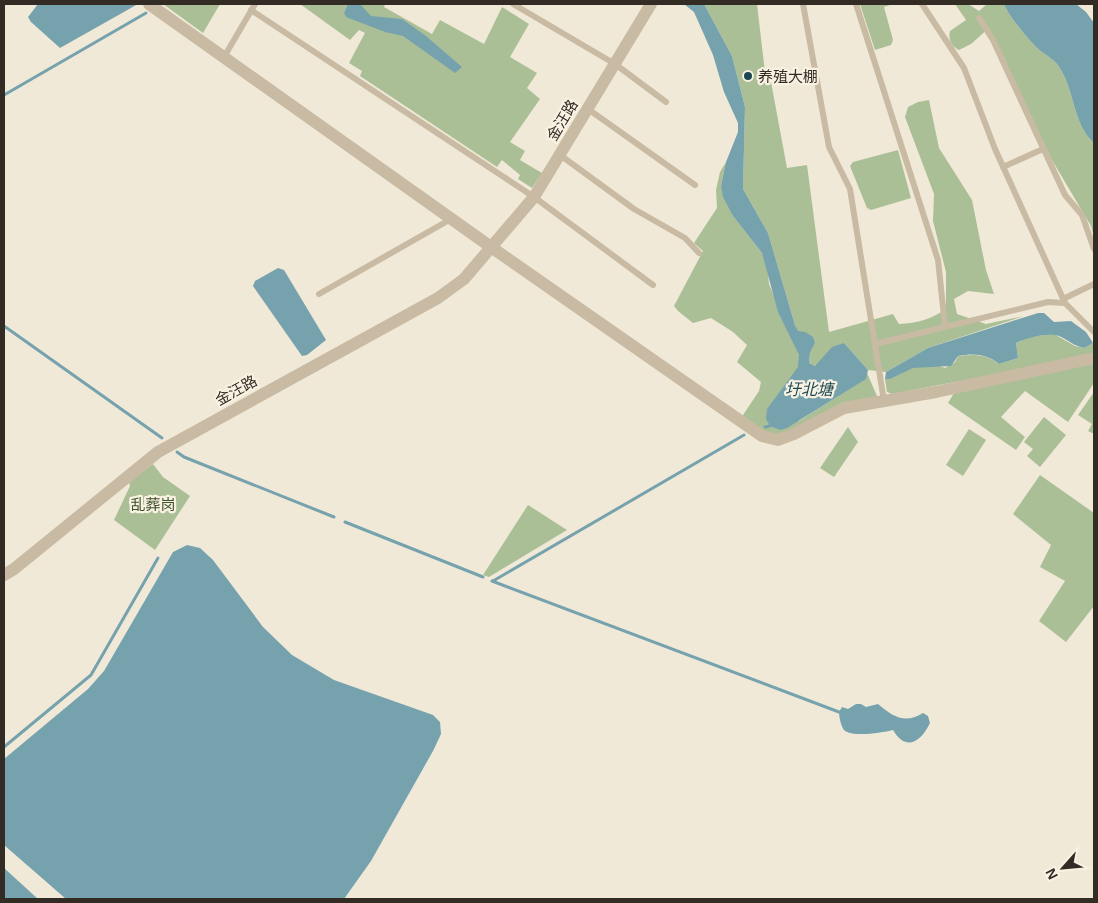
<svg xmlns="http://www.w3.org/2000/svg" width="1098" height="903" font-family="Helvetica,'Noto Sans SC',sans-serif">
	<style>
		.green { fill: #abbf97 }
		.water { fill: #76a2ae }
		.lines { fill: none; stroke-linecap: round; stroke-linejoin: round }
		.stream { stroke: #76a2ae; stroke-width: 3 }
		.service { stroke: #c8baa3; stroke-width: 6 }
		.minor { stroke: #c8baa3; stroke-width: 12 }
		.poi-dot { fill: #1b4754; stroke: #f9f2e3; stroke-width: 2 }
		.labels { text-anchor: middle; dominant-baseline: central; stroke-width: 4.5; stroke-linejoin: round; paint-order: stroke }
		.poi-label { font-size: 15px; fill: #332c25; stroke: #f9f2e3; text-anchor: start }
		.street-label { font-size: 15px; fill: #332c25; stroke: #f9f2e3 }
		.park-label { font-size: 15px; fill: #3c5129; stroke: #f9f2e3 }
		.water-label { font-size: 16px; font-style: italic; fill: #1b4754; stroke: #f9f2e3 }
	</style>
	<rect width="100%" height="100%" fill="#f1e9d7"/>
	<g class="green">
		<path d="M163 4H220L203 33Z"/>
		<path d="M300 4H385L384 7 432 34 440 20 484 44 502 7 529 24 510 57 537 73 527 88 540 99 510 142 525 151 520 160 542 173 532 188 518 179 520 175 502 160 497 167 360 76 362 71 349 63 365 33 359 30 350 40Z"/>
		<path d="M704 4H757L766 81 771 82 787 168 807 165 829 332 893 314 899 324C918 323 931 319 946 309V272L933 221 934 194 905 117 908 107 918 102 929 100 939 148 972 200 986 270 994 294 968 291 954 299 957 314 986 324 1024 316 928 348 886 372 868 370 844 343 815 366 809 363 810 353 815 343 798 332 795 325 768 233 743 189 745 107 732 56Z"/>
		<path d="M860 4H893L884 7 893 40 891 45 875 50Z"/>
		<path d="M955 4H968L979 11 987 4H1004C1009 17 1026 36 1036 47 1042 53 1051 57 1057 64 1075 87 1072 124 1094 143V237L1091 226 1052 160 989 28 971 44 959 50C951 46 948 39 950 31L966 20Z"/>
		<path d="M898 150 911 198 871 210 867 208 850 166 853 162Z"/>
		<path d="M726 162 721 186 733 216 762 253 767 265 769 284 799 355V421L865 379 867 373 877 396 787 433 767 435 741 418 759 391 761 382 737 362 747 345 733 332 711 318 693 323 678 311 674 306 703 251 694 243 717 208 716 190 720 172Z"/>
		<path d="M1054 334 1075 346 1084 348 1093 343 1094 353 1075 359 892 394 887 392 885 379C893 379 897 375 904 371 914 366 935 363 945 368L955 362 958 356C974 354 987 354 999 364L1018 358 1016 343 1028 337Z"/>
		<path d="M1094 360V383L1068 422 1025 391 1001 417 1025 437 1016 450 948 403 954 393Z"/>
		<path d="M1094 392V434L1088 431 1092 424 1078 415Z"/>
		<path d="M1044 417 1066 435 1040 467 1027 456 1033 449 1024 442Z"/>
		<path d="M848 427 858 442 834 477 820 468Z"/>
		<path d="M969 429 986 440 963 476 946 465Z"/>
		<path d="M153 464 163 477 190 496 155 550 114 520 130 486 129 482Z"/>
		<path d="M1040 475 1094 513V606L1066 642 1039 621 1065 581 1040 567 1051 545 1013 514Z"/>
		<path d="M528 505 567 530 489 577 483 575Z"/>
	</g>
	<g class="water">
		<path d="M38 4H138L60 48 31 22 28 17Z"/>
		<path d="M348 4H360L371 16 402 19 426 36 462 67 455 73 403 36 385 32 346 17 344 13Z"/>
		<path d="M684 4H704L732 56 745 107 743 189 768 233 795 325 798 331 805 332 813 337 815 343 810 353 809 363 815 366 832 347 844 343 868 370 866 379 787 428 780 430 770 426 766 419 767 409 798 367 799 355 778 312 762 253 733 216 723 197 721 186 726 162 738 132V123L724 92 713 55 694 12Z"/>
		<path d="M1004 4H1076L1086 12 1094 23V143C1072 124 1075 87 1057 64 1051 57 1042 53 1036 47 1026 36 1009 17 1004 4Z"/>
		<path d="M278 268 284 270 326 340 307 355 302 356 253 286 255 281Z"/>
		<path d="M1038 313H1044L1054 322 1071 321 1086 332 1093 343 1084 348C1074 346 1068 340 1059 336 1049 332 1025 338 1016 343L1018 358 999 364C987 354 974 353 958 356L951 366 913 368 890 379H885L886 372 928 348Z"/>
		<path d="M187 545 200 548 213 560 263 627 292 655 334 680 433 715 440 722 441 734 433 751 371 861 344 899H66L4 845V759L88 689 104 671 173 552Z"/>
		<path d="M856 704H861L866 707 878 704C893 717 905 724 923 713L928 716 930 723C921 742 906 752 893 730 881 733 855 737 845 731 841 728 839 716 839 712L842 707 848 709Z"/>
		<path d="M4 868 38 899H4Z"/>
	</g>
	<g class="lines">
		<g class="stream">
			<path d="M4 95 146 13"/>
			<path d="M4 326 162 438"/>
			<path d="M765 427 770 426"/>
			<path d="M177 452 184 457 334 517"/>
			<path d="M345 522 483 577"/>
			<path d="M492 581 839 712"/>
			<path d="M493 581 744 435"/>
			<path d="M4 747 91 675 158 558"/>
		</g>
		<g class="service">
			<path d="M513 4 615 64 666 102"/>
			<path d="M803 4 829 147 850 189 884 401"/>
			<path d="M856 4 938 260 945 326"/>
			<path d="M922 4 964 68 995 149 1065 303 1094 332"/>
			<path d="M251 10 534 197 653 285"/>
			<path d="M979 18 993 40 1065 195 1082 215 1094 249"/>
			<path d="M224 57 255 4"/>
			<path d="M588 109 695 185"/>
			<path d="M560 155 634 209 685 238 699 253"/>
			<path d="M1003 167 1043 149"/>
			<path d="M319 294 451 219"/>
			<path d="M1063 299 1094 284"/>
			<path d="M875 344 1048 302 1065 303"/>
		</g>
		<g class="minor">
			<path d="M149 4 491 247 762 436 778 440 794 434 844 408 936 392 1094 358"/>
			<path d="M4 575 14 569 158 452 438 298 464 279 534 197 651 4"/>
		</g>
	</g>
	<circle class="poi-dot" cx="748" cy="76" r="5"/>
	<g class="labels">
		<g class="poi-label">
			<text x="758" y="76">养殖大棚</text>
		</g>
		<g class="street-label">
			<text transform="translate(562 120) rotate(-59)">金汪路</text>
			<text transform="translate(236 390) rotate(-29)">金汪路</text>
		</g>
		<g class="park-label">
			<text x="153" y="504">乱葬岗</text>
		</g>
		<g class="water-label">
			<text x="809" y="389">圩北塘</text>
		</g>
	</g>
	<rect width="1098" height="903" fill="none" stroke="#332c25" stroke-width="10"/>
	<g transform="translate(1063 868) rotate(243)" stroke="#f9f2e3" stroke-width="4" paint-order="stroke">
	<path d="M0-4L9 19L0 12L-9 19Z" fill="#332c25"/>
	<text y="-8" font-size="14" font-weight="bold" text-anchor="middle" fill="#332c25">N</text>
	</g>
</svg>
